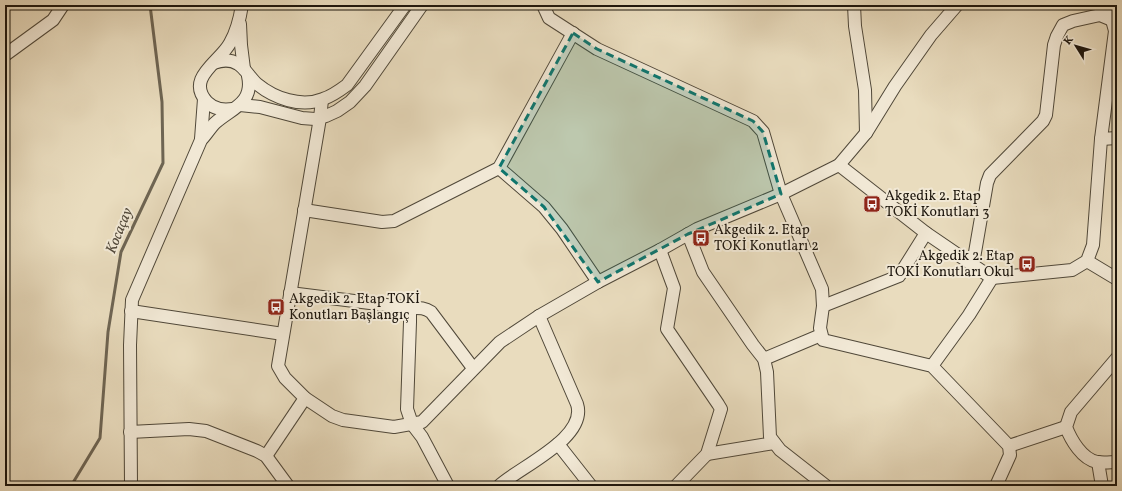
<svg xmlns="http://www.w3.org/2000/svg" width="1122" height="491" font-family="Vollkorn,serif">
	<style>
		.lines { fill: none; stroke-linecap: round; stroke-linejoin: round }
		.stream { stroke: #6e6553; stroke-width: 3 }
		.minor-casing { stroke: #504839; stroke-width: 14 }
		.minor { stroke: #f1e8d5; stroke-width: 12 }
		.marked { fill: #0f766e; fill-opacity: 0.2; stroke: #0f766e; stroke-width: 3; stroke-dasharray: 8 5; stroke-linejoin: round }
		.labels { text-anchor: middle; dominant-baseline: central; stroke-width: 4; stroke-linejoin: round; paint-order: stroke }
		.poi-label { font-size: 14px; fill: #1d160d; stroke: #f1e8d5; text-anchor: start }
		.water-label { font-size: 15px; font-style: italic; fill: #534a3c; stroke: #f1e8d5 }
	</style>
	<rect width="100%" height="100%" fill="#e9dcbe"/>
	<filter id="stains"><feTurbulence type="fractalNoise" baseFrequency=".005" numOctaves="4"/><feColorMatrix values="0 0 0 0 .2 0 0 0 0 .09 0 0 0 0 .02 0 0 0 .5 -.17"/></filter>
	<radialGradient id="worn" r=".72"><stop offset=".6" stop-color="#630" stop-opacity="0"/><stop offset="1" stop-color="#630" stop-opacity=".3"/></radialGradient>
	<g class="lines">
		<path class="stream" d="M71 486 100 438 108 332 121 252 163 163 162 102 150 5"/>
		<defs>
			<g id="minor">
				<path d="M543 5 549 18 597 49 753 121 763 132 781 194 822 289 823 306 820 328 823 340 932 366 1009 446 1010 455 996 486"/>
				<path d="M854 5 855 26 865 90 866 133"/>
				<path d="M240 24 241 45 244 69"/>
				<path d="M5 55 53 20 63 5"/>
				<path d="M214 63C222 60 230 59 238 64 245 68 250 78 257 84 274 98 301 108 323 99 332 96 339 91 347 85L405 5"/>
				<path d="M322 100 320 118 278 366 285 378 305 398 332 416 343 420 394 427 422 422 500 342 539 316 598 282 660 250 697 229 781 194 839 165 866 133 895 86 931 35 957 5"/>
				<path d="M240 105 260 107 302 118 315 119 326 116 337 111 350 102 365 86 422 5"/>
				<path d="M233 109C224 110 215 110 207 102 185 78 220 62 230 43 237 31 240 18 242 5"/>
				<path d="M201 139 204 99"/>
				<path d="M1101 139 1117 138"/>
				<path d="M839 165 926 233 992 278 1072 270 1087 261 1093 245 1101 139 1115 31 1112 20 1104 5"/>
				<path d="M499 168 544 207 562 229 598 282"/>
				<path d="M304 210 382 222 394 221 499 168 573 33"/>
				<path d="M688 234 703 272 753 345 764 359 767 372 770 437 780 450 826 486"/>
				<path d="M660 250 674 288 667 329 718 404 721 409 707 454 676 486"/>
				<path d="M1087 261 1117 279"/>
				<path d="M973 264 987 183 990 175 1043 121 1046 115 1054 45 1057 36 1063 25 1073 21 1100 15 1112 20 1114 19"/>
				<path d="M290 293 410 308C418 308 424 307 431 312L473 368"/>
				<path d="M823 306 899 276 926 233"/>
				<path d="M410 308V322L407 409 412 424 422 437 448 486"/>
				<path d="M131 311 283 334"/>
				<path d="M1117 358 1071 412 1066 427C1071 440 1082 459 1097 462 1104 463 1111 462 1117 462"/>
				<path d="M764 359 821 335"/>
				<path d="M932 366 969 315 992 278"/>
				<path d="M130 432 189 429 206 431 257 451 266 456 288 486"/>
				<path d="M558 444 591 486"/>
				<path d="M1009 446 1066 427"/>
				<path d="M707 454 774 443"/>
				<path d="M266 456 305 398"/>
				<path d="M1098 462 1102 486"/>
				<path d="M131 486 130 345 132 300 201 140C206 135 210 128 215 123 232 108 254 103 248 76"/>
				<path d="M499 486C519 467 588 438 577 404L539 316"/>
			</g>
		</defs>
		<use href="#minor" class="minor-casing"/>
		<use href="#minor" class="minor"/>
	</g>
	<path class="marked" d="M573 33 597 49 753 121 763 132 781 194 688 234 598 282 544 207 499 168Z"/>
	<defs>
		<symbol id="bus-square" viewBox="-11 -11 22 22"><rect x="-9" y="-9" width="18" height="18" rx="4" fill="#8f2418" stroke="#f1e8d5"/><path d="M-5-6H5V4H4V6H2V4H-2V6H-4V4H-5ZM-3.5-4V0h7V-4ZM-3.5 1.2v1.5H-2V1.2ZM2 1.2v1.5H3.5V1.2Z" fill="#fff"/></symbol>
	</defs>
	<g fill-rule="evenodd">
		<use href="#bus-square" x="862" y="194" width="20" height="20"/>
		<use href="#bus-square" x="691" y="228" width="20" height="20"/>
		<use href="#bus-square" x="1017" y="254" width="20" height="20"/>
		<use href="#bus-square" x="266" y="297" width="20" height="20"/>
	</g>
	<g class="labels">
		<g class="poi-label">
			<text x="885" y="196">Akgedik 2. Etap<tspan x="885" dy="16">TOKİ Konutları 3</tspan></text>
			<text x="714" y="230">Akgedik 2. Etap<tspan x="714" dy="16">TOKİ Konutları 2</tspan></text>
			<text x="1014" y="256" text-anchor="end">Akgedik 2. Etap<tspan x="1014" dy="16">TOKİ Konutları Okul</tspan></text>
			<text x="289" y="299">Akgedik 2. Etap TOKİ<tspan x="289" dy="16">Konutları Başlangıç</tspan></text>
		</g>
		<g class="water-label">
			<text transform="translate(120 231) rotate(-68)">Kocaçay</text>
		</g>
	</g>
	<rect width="1122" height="491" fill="none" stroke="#e9dcbe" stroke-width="20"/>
	<rect x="6" y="6" width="1110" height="479" fill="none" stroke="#1d160d" stroke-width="2"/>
	<rect x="10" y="10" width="1102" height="471" fill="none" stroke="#1d160d"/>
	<g transform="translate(1076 46) rotate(307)" stroke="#f1e8d5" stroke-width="3" paint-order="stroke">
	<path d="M0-3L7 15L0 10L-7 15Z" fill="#1d160d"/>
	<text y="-6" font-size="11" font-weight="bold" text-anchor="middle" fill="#1d160d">K</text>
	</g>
	<rect width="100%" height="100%" filter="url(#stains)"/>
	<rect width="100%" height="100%" fill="url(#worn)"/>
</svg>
